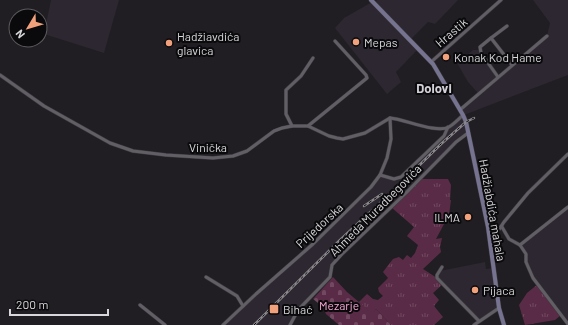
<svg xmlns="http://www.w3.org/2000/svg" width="568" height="325" font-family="Barlow,sans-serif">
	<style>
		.built { fill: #2c2730 }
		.grass { fill: url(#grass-tufts) }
		.cemetery { fill: url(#cemetery-stones) }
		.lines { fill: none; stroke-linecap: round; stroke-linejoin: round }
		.street-casing { stroke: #3c3a3e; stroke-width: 4 }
		.secondary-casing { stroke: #3c3a3e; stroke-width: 5 }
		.street { stroke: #615f65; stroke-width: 3 }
		.secondary { stroke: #767390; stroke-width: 4 }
		.rail-casing { stroke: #8a888c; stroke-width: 2.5 }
		.rail { stroke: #0a090b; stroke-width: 1; stroke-dasharray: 3; stroke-linecap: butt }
		.poi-dot { fill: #f1a17c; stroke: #0a090b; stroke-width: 1.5 }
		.labels { text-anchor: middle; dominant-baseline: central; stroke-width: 4; stroke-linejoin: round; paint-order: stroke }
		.street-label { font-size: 12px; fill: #d9d7db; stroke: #0a090b }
		.poi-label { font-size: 12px; fill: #d9d7db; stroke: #0a090b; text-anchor: start }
		.park-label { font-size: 12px; fill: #fba8d6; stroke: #0a090b }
		.neighbourhood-label { font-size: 13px; font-weight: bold; fill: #d3d0d7; stroke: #0a090b }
	</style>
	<defs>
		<pattern id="grass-tufts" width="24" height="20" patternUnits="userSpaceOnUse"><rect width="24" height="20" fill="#5a2b46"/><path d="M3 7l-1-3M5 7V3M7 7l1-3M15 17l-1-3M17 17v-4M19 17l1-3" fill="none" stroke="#714960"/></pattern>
		<pattern id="cemetery-stones" width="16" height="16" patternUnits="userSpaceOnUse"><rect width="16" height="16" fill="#5a2b46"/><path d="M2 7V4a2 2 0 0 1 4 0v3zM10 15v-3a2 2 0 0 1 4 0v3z" fill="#714960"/></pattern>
	</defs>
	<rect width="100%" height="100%" fill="#201e23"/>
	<g class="built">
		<path d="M51 0H119L104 53 44 34Z"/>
		<path d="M377 0H458L435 24 428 22 411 39 376 2Z"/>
		<path d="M533 0H568V75L464 115 468 133 332 265 331 275 298 310 290 325H223L362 197 380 175 398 178 444 136 448 127 463 115 461 109 478 93 468 82 457 63 473 50H480L498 76 547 36 550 23Z"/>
		<path d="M372 2 418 49 396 72 401 82 387 94 335 28 344 18Z"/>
		<path d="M568 207V324L529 271 526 254 520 245Z"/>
		<path d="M485 262 486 269 493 268 499 308 479 321 437 278 440 271Z"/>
	</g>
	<g class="grass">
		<path d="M420 179H448L451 185 450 200H451L448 223 444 224 436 239 442 238 440 247 441 252 423 269 437 278 443 284 433 293 439 300 434 306 443 317 434 325H391L376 309 372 314 359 302 367 294 373 299 378 300 383 296 379 292 378 288 388 278 383 272 393 259 399 257 403 260 407 255 411 258 415 253 418 245 407 236 414 227 391 207Z"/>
		<path d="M538 284 561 315 555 320 525 325 519 305 527 293Z"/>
	</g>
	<path class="cemetery" d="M333 277 347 292 372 313 376 309 391 325H339L326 314 323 307 313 299Z"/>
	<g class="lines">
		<defs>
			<g id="street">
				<path d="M491 38 507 26"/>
				<path d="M431 62 501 0"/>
				<path d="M0 75 44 106 110 143 133 151 166 155 213 158 233 156 247 151 274 131 282 128 292 126H308L329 136 337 138 343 139 365 133 390 118C404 119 437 134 449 127 454 124 459 119 463 115"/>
				<path d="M498 77 481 53 480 47 491 38 512 65"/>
				<path d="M461 109 547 36"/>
				<path d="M292 126 286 114V90L301 76 313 58"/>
				<path d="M308 126 367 78 366 75 335 41"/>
				<path d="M380 175 394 179 401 177 444 136 448 127"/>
				<path d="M502 227 509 239 520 245"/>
				<path d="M490 237C497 234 500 228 504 222L528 193 568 154"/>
				<path d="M520 245 526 254V262L533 278 568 324"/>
				<path d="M520 245 568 207"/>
				<path d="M442 267 437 275V278L479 321"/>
				<path d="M206 277 237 296 243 306"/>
				<path d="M140 305 165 325"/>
				<path d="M223 325 256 294 313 244 371 187 380 175 387 158 391 139 390 118"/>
				<path d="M290 325 298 310 330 277 332 265 342 254 406 193 456 142 468 133"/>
				<path d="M474 325 499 308"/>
			</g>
			<path id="secondary" d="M371 0 433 64 463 115 466 122 488 227 499 308 504 325"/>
		</defs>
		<use href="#street" class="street-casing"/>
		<use href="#secondary" class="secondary-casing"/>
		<use href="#street" class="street"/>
		<use href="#secondary" class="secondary"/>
		<defs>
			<g id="rail">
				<path d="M364 206 382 194"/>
				<path d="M254 325 339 241 393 191 441 144 466 122 474 118"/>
			</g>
		</defs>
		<use href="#rail" class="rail-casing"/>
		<use href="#rail" class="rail"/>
	</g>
	<g class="poi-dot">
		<circle cx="356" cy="42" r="4"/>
		<circle cx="169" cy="43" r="4"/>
		<circle cx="446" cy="57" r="4"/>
		<circle cx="468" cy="217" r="4"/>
		<circle cx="475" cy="290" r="4"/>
		<rect x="269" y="304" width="10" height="10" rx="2"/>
	</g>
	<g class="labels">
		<g class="street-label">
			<text transform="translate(451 32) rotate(-41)">Hrastik</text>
			<text x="208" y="147">Vinička</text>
			<text transform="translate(375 210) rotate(-45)">Ahmeda Muradbegovića</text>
			<text transform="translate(493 210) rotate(80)">Hadžiabdića mahala</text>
			<text transform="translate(319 225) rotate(-43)">Prijedorska</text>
		</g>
		<g class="poi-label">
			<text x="177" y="36">Hadžiavdića<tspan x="177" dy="14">glavica</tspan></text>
			<text x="364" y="42">Mepas</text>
			<text x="454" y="57">Konak Kod Hame</text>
			<text x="460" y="217" text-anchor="end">ILMA</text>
			<text x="483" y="290">Pijaca</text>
			<text x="283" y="309">Bihać</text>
		</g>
		<g class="park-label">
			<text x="339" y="305">Mezarje</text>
		</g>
		<g class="neighbourhood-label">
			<text x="434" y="88">Dolovi</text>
		</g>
	</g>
	<g transform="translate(28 28) rotate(232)"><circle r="19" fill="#0a090b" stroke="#5d5b5e"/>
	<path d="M0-3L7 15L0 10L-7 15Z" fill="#f1a17c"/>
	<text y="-6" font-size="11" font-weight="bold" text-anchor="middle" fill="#d9d7db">N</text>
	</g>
	<path d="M10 309v6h98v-6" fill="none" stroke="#d9d7db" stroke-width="2"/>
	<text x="16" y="309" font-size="12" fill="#d9d7db" stroke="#0a090b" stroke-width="3" paint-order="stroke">200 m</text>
</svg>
